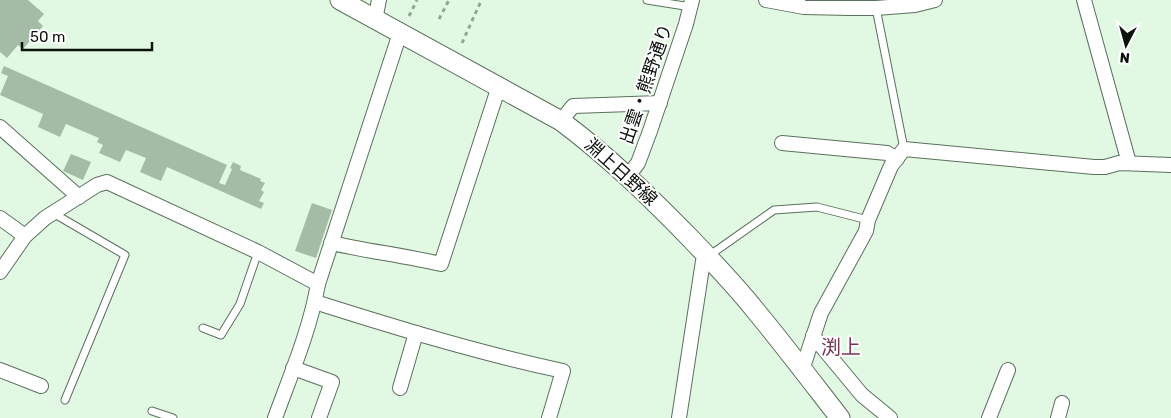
<svg xmlns="http://www.w3.org/2000/svg" width="1171" height="418" font-family="Rubik,'Noto Sans JP',sans-serif">
	<style>
		.building { fill: #a4bba6 }
		.lines { fill: none; stroke-linecap: round; stroke-linejoin: round }
		.lane-casing { stroke: #5b705d; stroke-width: 9 }
		.street-casing { stroke: #5b705d; stroke-width: 16 }
		.secondary-casing { stroke: #5b705d; stroke-width: 21 }
		.path { stroke: #93a594; stroke-width: 3; stroke-dasharray: 4 4; stroke-linecap: butt }
		.lane { stroke: #fff; stroke-width: 7 }
		.street { stroke: #fff; stroke-width: 14 }
		.secondary { stroke: #fff; stroke-width: 19 }
		.labels { text-anchor: middle; dominant-baseline: central; stroke-width: 4; stroke-linejoin: round; paint-order: stroke }
		.street-label { font-size: 18px; fill: #0b130c; stroke: #fff }
		.quarter-label { font-size: 20px; fill: #7b3650; stroke: #fff }
	</style>
	<rect width="100%" height="100%" fill="#e1f9e3"/>
	<g class="building">
		<path d="M0 0H28L44 14 38 21 43 26 23 49 18 45 7 58 0 52Z"/>
		<path d="M4 66 227 165 219 183 225 185 232 169 230 168 233 162 241 166 240 170 261 179 260 181 265 183 261 190 264 192 259 201 264 203 261 209 167 167 161 181 140 172 146 158 126 150 120 162 99 153 103 145 97 142 99 138 66 124 60 137 38 127 43 114 0 95 8 76 1 73Z"/>
		<path d="M71 154 91 162 83 180 63 171Z"/>
		<path d="M312 203 332 210 316 258 295 251Z"/>
	</g>
	<g class="lines">
		<defs>
			<g id="lane">
				<path d="M647 0 691 7"/>
				<path d="M876 8 904 149"/>
				<path d="M53 213 125 255 65 400"/>
				<path d="M710 255 774 210 817 207 868 220"/>
				<path d="M203 328 221 335 240 304 258 252"/>
				<path d="M152 411 173 418"/>
			</g>
			<g id="street">
				<path d="M766 0 804 7 849 8H876L915 5 935 0"/>
				<path d="M1084 0 1129 163"/>
				<path d="M375 20 379 0"/>
				<path d="M561 121 573 106 660 103"/>
				<path d="M0 127 79 197"/>
				<path d="M782 143 887 153 897 159"/>
				<path d="M628 176 638 163 650 131 686 24 692 0"/>
				<path d="M0 218 25 236"/>
				<path d="M331 243C368 251 405 256 441 264L499 86"/>
				<path d="M0 272 25 236 45 218 97 185 107 182 258 252 318 284"/>
				<path d="M315 302C397 328 479 353 563 371L549 418"/>
				<path d="M813 336 862 395 890 418"/>
				<path d="M293 368 332 382 319 418"/>
				<path d="M0 370 41 386"/>
				<path d="M802 370 821 313 866 231 868 220 891 166 904 149 1094 167H1105L1119 163 1171 165"/>
				<path d="M400 388 416 333"/>
				<path d="M275 418C291 374 310 330 318 284L400 33"/>
				<path d="M679 418 703 261 708 257"/>
				<path d="M989 418 1008 370"/>
				<path d="M1058 418 1062 403"/>
			</g>
			<path id="secondary" d="M340 0 561 121C608 156 650 197 691 239 713 262 735 285 755 310 784 345 812 382 840 418"/>
		</defs>
		<use href="#lane" class="lane-casing"/>
		<use href="#street" class="street-casing"/>
		<use href="#secondary" class="secondary-casing"/>
		<g class="path">
			<path d="M409 16 417 0"/>
			<path d="M439 19 449 0"/>
			<path d="M462 43 481 1 480 0"/>
		</g>
		<use href="#lane" class="lane"/>
		<use href="#street" class="street"/>
		<use href="#secondary" class="secondary"/>
	</g>
	<g class="labels">
		<g class="street-label">
			<text transform="translate(646 84) rotate(-71)">出雲・熊野通り</text>
			<text transform="translate(621 172) rotate(42)">淵上日野線</text>
		</g>
		<g class="quarter-label">
			<text x="841" y="347">渕上</text>
		</g>
	</g>
	<g transform="translate(1126 45) rotate(186)" stroke="#ffffff" stroke-width="4" paint-order="stroke">
	<path d="M0-4L9 19L0 12L-9 19Z" fill="#0b130c"/>
	<text y="-8" font-size="14" font-weight="bold" text-anchor="middle" fill="#0b130c">N</text>
	</g>
	<path d="M22 42v8h130v-8" fill="none" stroke="#0b130c" stroke-width="2.5"/>
	<text x="30" y="42" font-size="15" fill="#0b130c" stroke="#ffffff" stroke-width="4" paint-order="stroke">50 m</text>
</svg>
